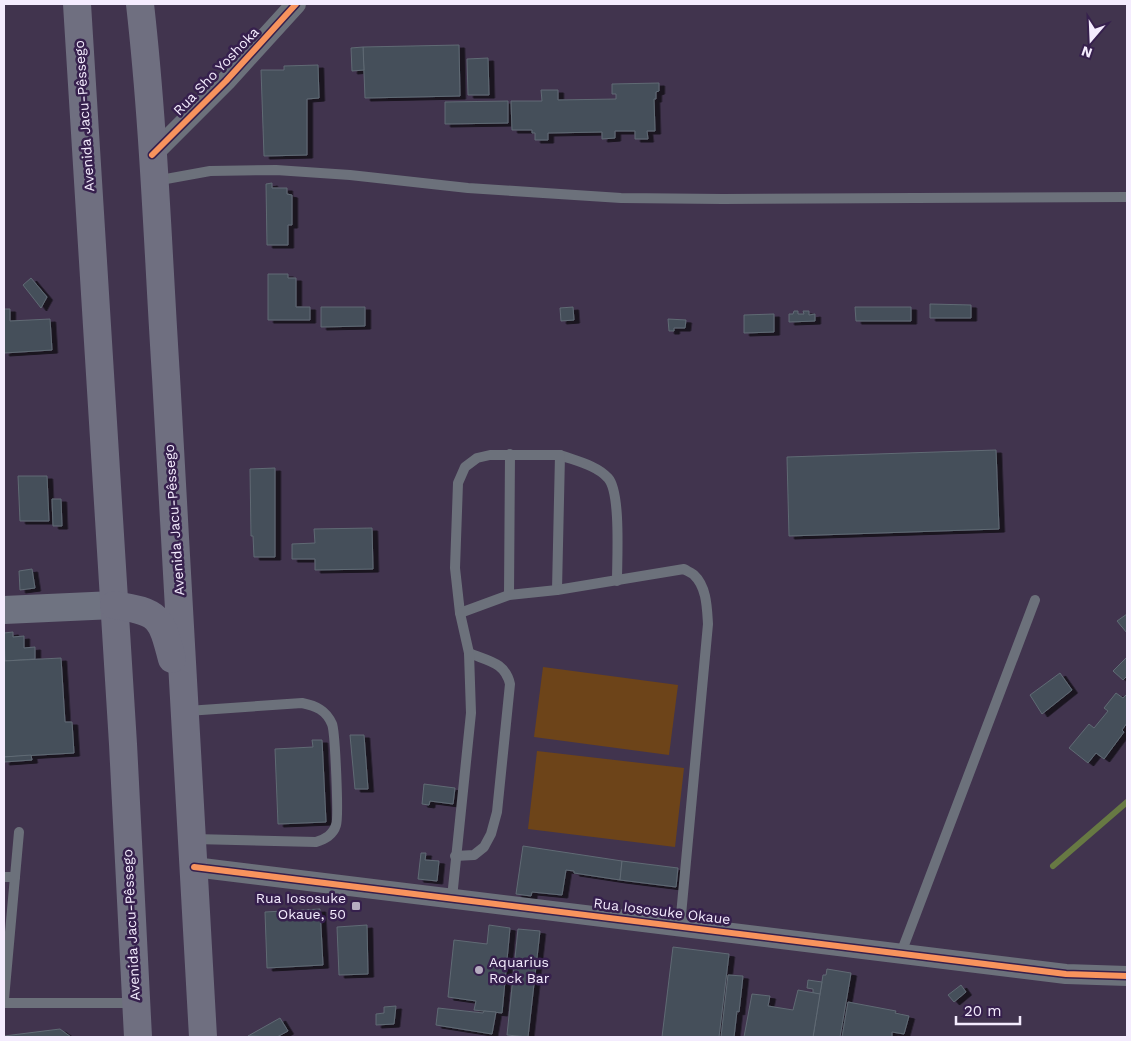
<svg xmlns="http://www.w3.org/2000/svg" width="1131" height="1041" font-family="'Work Sans',sans-serif">
	<style>
		.green { fill: #6d4419 }
		.lines { fill: none; stroke-linecap: round; stroke-linejoin: round }
		.stream { stroke: #677943; stroke-width: 6 }
		.building { fill: #444f5a; stroke: #606a74; filter: url(#shadow) }
		.service { stroke: #6c717b; stroke-width: 10 }
		.minor { stroke: #6c717b; stroke-width: 20 }
		.secondary { stroke: #6f7381; stroke-width: 28 }
		.trunk { stroke: #6f6f80; stroke-width: 28 }
		.cycleway-casing { stroke: #36204d; stroke-width: 9 }
		.cycleway { stroke: #f8935d; stroke-width: 6 }
		.poi-dot { fill: #b5acc0; stroke: #36204d; stroke-width: 2 }
		.labels { text-anchor: middle; dominant-baseline: central; stroke-width: 5; stroke-linejoin: round; paint-order: stroke }
		.street-label { font-size: 14px; fill: #f4ecfe; stroke: #36204d }
		.poi-label { font-size: 14px; fill: #f4ecfe; stroke: #36204d; text-anchor: end }
	</style>
	<defs>
		<filter id="shadow"><feDropShadow dx="5.5" dy="3" stdDeviation="0" flood-color="#0009"/></filter>
	</defs>
	<rect width="100%" height="100%" fill="#41344e"/>
	<g class="green">
		<path d="M543 667 678 685 669 755 534 737Z"/>
		<path d="M537 751 684 768 675 847 528 829Z"/>
	</g>
	<g class="lines">
		<path class="stream" d="M1053 866 1127 802"/>
	</g>
	<g class="building">
		<path d="M459 45 460 96 365 98 363 47Z"/>
		<path d="M363 47 364 70 352 71 351 48Z"/>
		<path d="M488 58 489 95H468L467 59Z"/>
		<path d="M318 65 319 98 307 99V155L264 156 261 70H284V66Z"/>
		<path d="M659 83V91L656 92V99H654L655 131H647L648 139H635V131H615V138L602 139V132L548 133V140H535V133H532V130H512L511 101H542L541 90H558V100L616 99V94H612V84Z"/>
		<path d="M508 101V123L445 124V102Z"/>
		<path d="M272 183V188H287V194L292 195V225H288V245H267L266 184Z"/>
		<path d="M268 274H288V278H296V307H310V320H268Z"/>
		<path d="M31 278 47 297 41 308 23 285Z"/>
		<path d="M930 304 971 305V318H930Z"/>
		<path d="M321 307H365V326L321 327Z"/>
		<path d="M573 307 574 320 561 321 560 308Z"/>
		<path d="M855 307H911V321H856Z"/>
		<path d="M4 309H10V321L50 319 52 350 4 353Z"/>
		<path d="M794 311H798V314H804L803 311H809V315L815 314V321L789 322V314H793Z"/>
		<path d="M774 314V332L744 333V315Z"/>
		<path d="M668 319 686 320 685 328H674V331H669Z"/>
		<path d="M996 450 999 529 789 536 787 457Z"/>
		<path d="M275 468V557H254L253 536H251L250 469Z"/>
		<path d="M18 476H47L49 521H20Z"/>
		<path d="M52 499H61L62 526H53Z"/>
		<path d="M372 528 373 569 315 570V559H292V544L315 543 314 529Z"/>
		<path d="M32 569 35 588 20 590 19 571Z"/>
		<path d="M1127 614V633L1117 621Z"/>
		<path d="M13 632V637L24 636V648L35 647V659L5 661 4 633Z"/>
		<path d="M1127 657V679L1126 677 1123 680 1113 671Z"/>
		<path d="M61 658 65 722H72L74 753 4 757V661Z"/>
		<path d="M1060 673 1072 690 1042 714 1030 695Z"/>
		<path d="M1116 693 1123 698 1127 694V723L1122 730 1124 732 1104 759 1096 753 1088 763 1069 748 1089 724 1094 728 1108 711 1104 708Z"/>
		<path d="M350 735H364L368 789H355Z"/>
		<path d="M312 740H322L326 822 278 824 275 749 313 747Z"/>
		<path d="M31 755 32 760 4 762V757Z"/>
		<path d="M424 784 455 788 453 804 430 801 429 805 422 804Z"/>
		<path d="M523 846 622 861 620 880 574 873V871L566 870 562 895 532 892 531 896 516 894Z"/>
		<path d="M421 853H426L425 860 439 861 437 881 418 879Z"/>
		<path d="M622 861 678 868 676 887 620 880Z"/>
		<path d="M320 909 323 965 267 968 265 912Z"/>
		<path d="M367 925 368 974 339 975 337 927Z"/>
		<path d="M489 925 510 928 502 1013 474 1010 476 1001 448 997 454 940 487 944Z"/>
		<path d="M518 929 540 931 528 1037 507 1035Z"/>
		<path d="M673 947 729 954 719 1037H662Z"/>
		<path d="M827 969 851 973 840 1037H813L823 975H826Z"/>
		<path d="M728 975 743 976 739 1012 737 1011 734 1037H721Z"/>
		<path d="M808 980 822 982 820 994 813 993V989L807 988Z"/>
		<path d="M961 985 966 992 954 1002 948 995Z"/>
		<path d="M798 990 820 994 813 1037H744L752 994 770 996 768 1006 793 1010Z"/>
		<path d="M848 1002 896 1011 895 1013 909 1016 904 1034 892 1032V1037H842Z"/>
		<path d="M396 1006 394 1024 376 1025V1014L384 1013V1007Z"/>
		<path d="M438 1008 483 1013 484 1011 496 1012 492 1034 436 1025Z"/>
		<path d="M280 1018 288 1031 277 1037 248 1036Z"/>
		<path d="M60 1029 71 1037H4V1036Z"/>
	</g>
	<g class="lines">
		<g class="service">
			<path d="M155 181 210 171 276 170 350 175 468 188 621 198 723 199 1127 197"/>
			<path d="M560 455C576 461 596 465 608 478 621 492 617 559 617 581"/>
			<path d="M509 595 510 454"/>
			<path d="M460 613 455 568 458 483 465 467 477 458 490 455H560L557 590"/>
			<path d="M187 711 302 703C316 706 326 710 332 724 335 731 339 818 336 825 333 835 325 839 316 842L194 839"/>
			<path d="M455 856 474 855 484 847 491 834 497 812 510 684C505 662 488 661 469 653"/>
			<path d="M4 877H15"/>
			<path d="M452 898 471 713 469 653 460 613 509 595 557 590 684 569C687 571 692 573 694 575 707 587 707 609 708 624L680 926"/>
			<path d="M901 953 1035 600"/>
			<path d="M4 999 19 832"/>
			<path d="M4 1003H135"/>
		</g>
		<g class="minor">
			<path d="M152 155 226 81 296 4"/>
			<path d="M194 867 1066 974 1127 976"/>
		</g>
		<path class="secondary" d="M4 610 114 605"/>
		<g class="trunk">
			<path d="M77 4 123 744 138 1037"/>
			<path d="M140 4C154 128 158 253 166 377 179 597 192 817 203 1037"/>
			<path d="M114 605C160 612 161 617 172 659"/>
		</g>
		<defs>
			<g id="cycleway">
				<path d="M152 155 226 81 296 4"/>
				<path d="M194 867 1066 974 1127 976"/>
			</g>
		</defs>
		<use href="#cycleway" class="cycleway-casing"/>
		<use href="#cycleway" class="cycleway"/>
	</g>
	<g class="poi-dot">
		<rect x="351" y="901" width="10" height="10" rx="2.5"/>
		<circle cx="479" cy="970" r="5"/>
	</g>
	<g class="labels">
		<g class="street-label">
			<text transform="translate(216 71) rotate(-46)">Rua Sho Yoshoka</text>
			<text transform="translate(84 116) rotate(-94)">Avenida Jacu-Pêssego</text>
			<text transform="translate(174 520) rotate(-94)">Avenida Jacu-Pêssego</text>
			<text transform="translate(662 911) rotate(7)">Rua Iososuke Okaue</text>
			<text transform="translate(131 925) rotate(-93)">Avenida Jacu-Pêssego</text>
		</g>
		<g class="poi-label">
			<text x="346" y="898">Rua Iososuke<tspan x="346" dy="16">Okaue, 50</tspan></text>
			<text x="489" y="962" text-anchor="start">Aquarius<tspan x="489" dy="16">Rock Bar</tspan></text>
		</g>
	</g>
	<rect width="1131" height="1041" fill="none" stroke="#f4ecfe" stroke-width="10"/>
	<g transform="translate(1091 40) rotate(199)" stroke="#36204d" stroke-width="4" paint-order="stroke">
	<path d="M0-4L9 19L0 12L-9 19Z" fill="#f4ecfe"/>
	<text y="-8" font-size="14" font-weight="bold" text-anchor="middle" fill="#f4ecfe">N</text>
	</g>
	<path d="M956 1016v8h64v-8" fill="none" stroke="#f4ecfe" stroke-width="2.5"/>
	<text x="964" y="1016" font-size="15" fill="#f4ecfe" stroke="#36204d" stroke-width="4" paint-order="stroke">20 m</text>
</svg>
